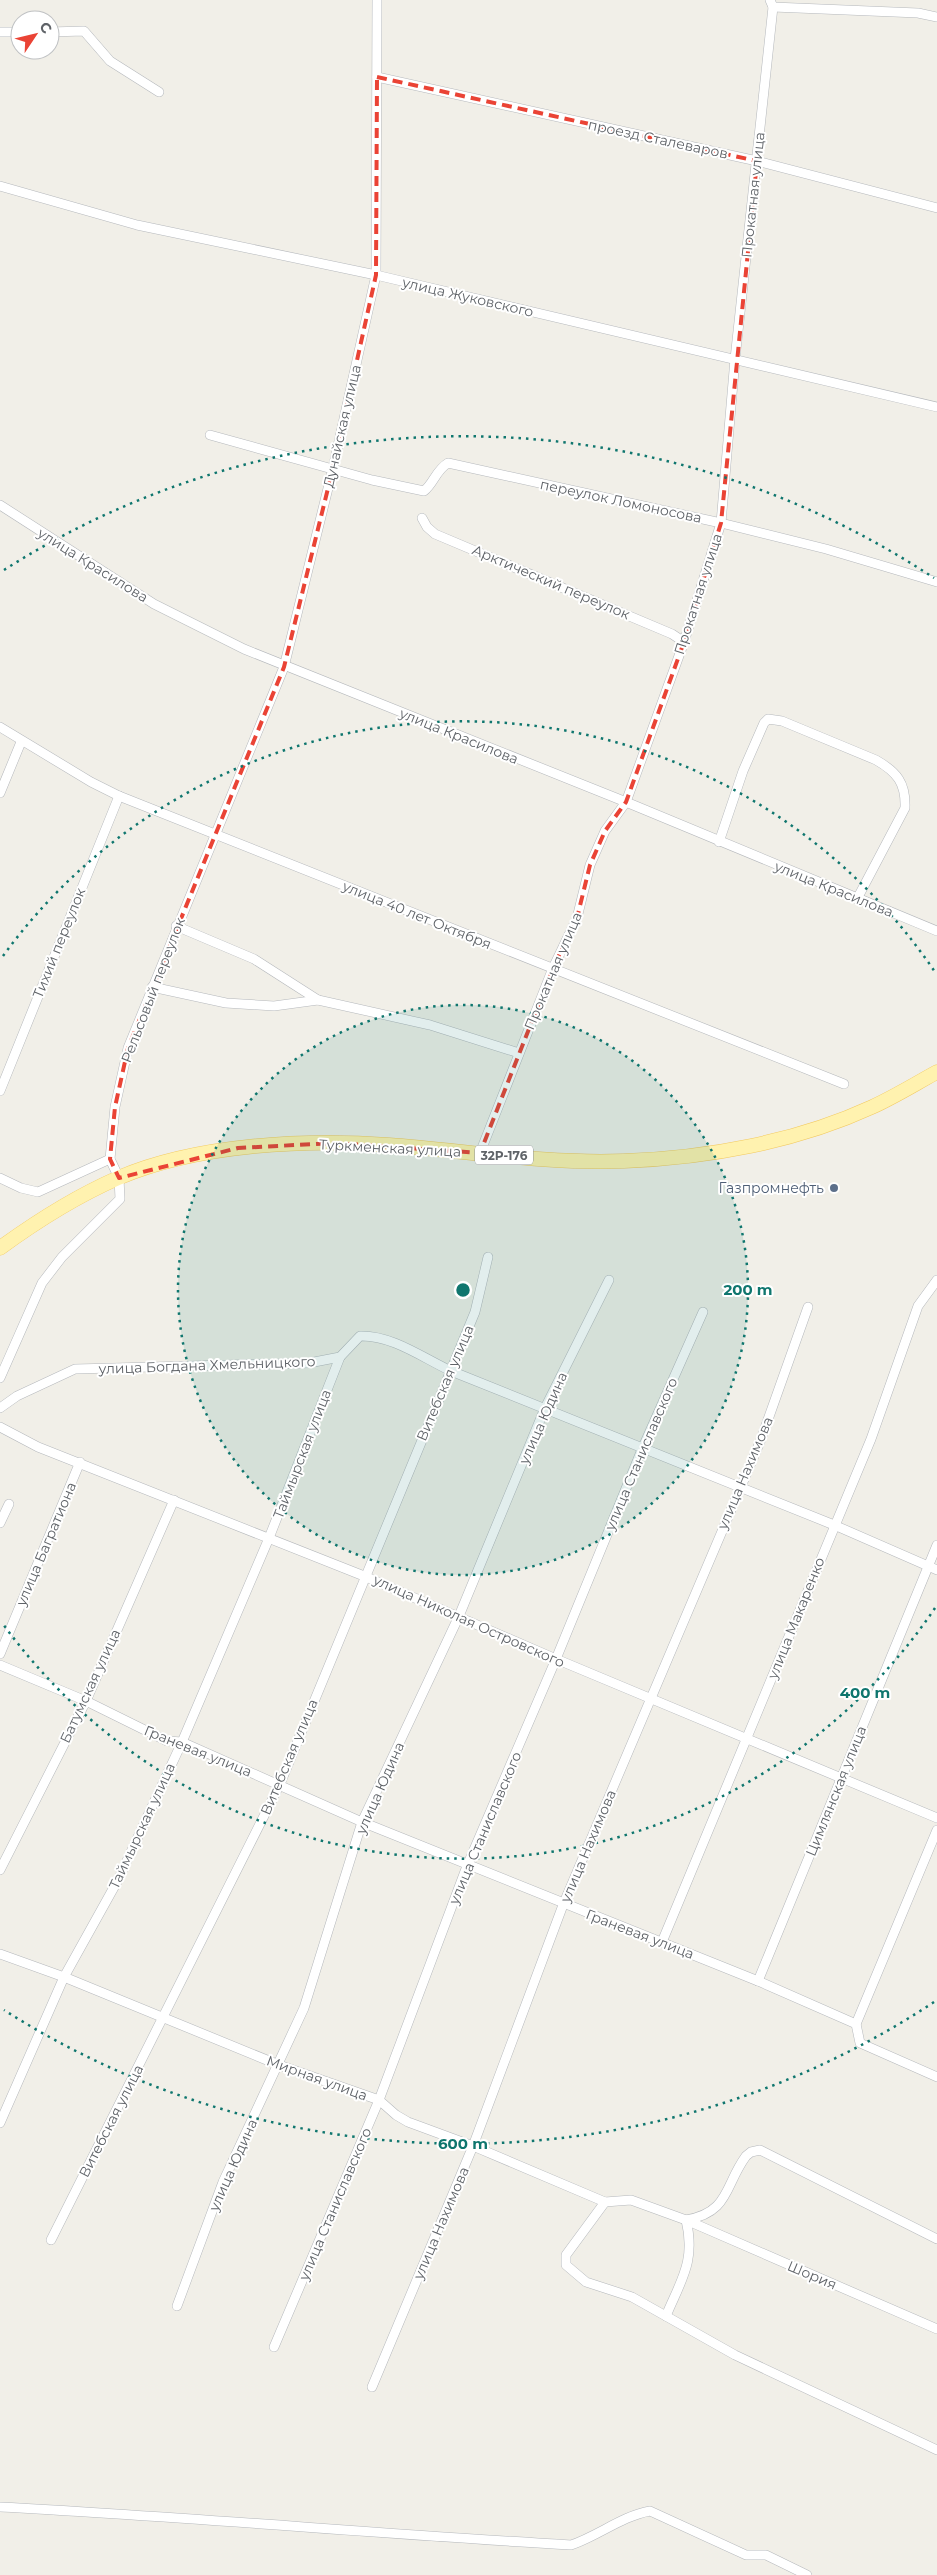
<svg xmlns="http://www.w3.org/2000/svg" width="937" height="2575" font-family="Montserrat,sans-serif">
	<style>
		.lines { fill: none; stroke-linecap: round; stroke-linejoin: round }
		.street-casing { stroke: #b5b8bc; stroke-width: 10 }
		.primary-casing { stroke: #f2c960; stroke-width: 15 }
		.street { stroke: #fff; stroke-width: 9 }
		.primary { stroke: #fff2af; stroke-width: 14 }
		.marked { fill: none; stroke: #ea4335; stroke-width: 4; stroke-dasharray: 10 6; stroke-linejoin: round }
		.ring { fill: none; stroke: #0f766e; stroke-width: 2.5; stroke-dasharray: 2.5 5 }
		.service-dot { fill: #5c6f8a; stroke: #fff; stroke-width: 2 }
		.labels { text-anchor: middle; dominant-baseline: central; stroke-width: 4; stroke-linejoin: round; paint-order: stroke }
		.shield { fill: #fff; stroke: #8f9295; stroke-width: 1 }
		.shield-label { font-size: 12px; font-weight: bold; fill: #5f6368 }
		.street-label { font-size: 14px; fill: #5f6368; stroke: #fff }
		.service-label { font-size: 14px; fill: #4e5e75; stroke: #fff; text-anchor: end }
		.centre { fill: #0f766e; stroke: #fff; stroke-width: 2.5 }
		.ring-label { font-size: 15px; text-anchor: middle; font-weight: bold; fill: #0f766e; stroke: #fff; stroke-width: 4; stroke-linejoin: round; paint-order: stroke }
	</style>
	<rect width="100%" height="100%" fill="#f1efe8"/>
	<g class="lines">
		<defs>
			<g id="street">
				<path d="M773 7 918 13 937 17"/>
				<path d="M0 32H20"/>
				<path d="M50 32 84 31 110 61 159 92"/>
				<path d="M377 77 757 161 937 208"/>
				<path d="M0 186 137 225 376 275 937 407"/>
				<path d="M210 435 372 480 424 491C434 483 436 470 448 463L721 523 826 549 937 582"/>
				<path d="M0 505 154 604 244 649 626 802 937 931"/>
				<path d="M422 518 427 527 435 534 672 634 684 642"/>
				<path d="M0 727 91 782 119 796 844 1084"/>
				<path d="M0 793 21 742"/>
				<path d="M719 842 743 771 764 723 768 719 782 721 876 760C897 772 906 783 905 808L857 899"/>
				<path d="M176 926 254 959 318 1000"/>
				<path d="M152 987 226 1003 274 1006 318 1000 430 1025 519 1053"/>
				<path d="M0 1091 119 796"/>
				<path d="M480 1153 553 968 577 918 590 865 605 831 626 802 684 642 721 523 735 359 773 7 770 0"/>
				<path d="M0 1178 21 1188 38 1192 110 1159"/>
				<path d="M0 1378 42 1283 62 1257 120 1199 119 1178 110 1159 115 1107 128 1048 284 667 333 468 376 275 377 0"/>
				<path d="M0 1408 17 1396 75 1369 309 1363 340 1357 360 1336C392 1335 423 1358 451 1371L834 1525 937 1570"/>
				<path d="M0 1427 38 1447 364 1576 556 1659 937 1818"/>
				<path d="M0 1523 9 1504"/>
				<path d="M0 1654 80 1462"/>
				<path d="M0 1665 86 1701 167 1741 182 1742 362 1822 758 1981 856 2024 860 2043 937 2077"/>
				<path d="M0 1870 86 1701 174 1500"/>
				<path d="M662 1942 871 1439 918 1306 937 1280"/>
				<path d="M0 1954 64 1977 279 2065 379 2100 396 2115 408 2122 473 2146 605 2202 631 2200 686 2220 937 2329"/>
				<path d="M758 1981 937 1545"/>
				<path d="M856 2024 937 1830"/>
				<path d="M0 2123 64 1977 118 1880 182 1742 269 1538 340 1357"/>
				<path d="M605 2202 566 2255V2265L586 2282 632 2297 735 2355 937 2450"/>
				<path d="M686 2220C730 2212 724 2186 746 2156L751 2152 760 2150 937 2239"/>
				<path d="M51 2240 280 1784 475 1312 488 1257"/>
				<path d="M177 2306 223 2182 304 2008 362 1822 459 1616 545 1408 609 1280"/>
				<path d="M666 2316C681 2280 696 2261 686 2220"/>
				<path d="M274 2347 379 2100 467 1866 556 1659 643 1447 703 1312"/>
				<path d="M372 2387 473 2146 563 1905 760 1442 808 1307"/>
				<path d="M0 2507C191 2517 380 2534 571 2545 598 2536 622 2516 650 2511L746 2555H766L807 2575"/>
			</g>
			<path id="primary" d="M0 1248C37 1221 77 1196 118 1178 197 1144 305 1139 389 1145 467 1151 546 1164 624 1161 707 1158 796 1142 872 1107 894 1097 915 1084 937 1072"/>
		</defs>
		<use href="#street" class="street-casing"/>
		<use href="#primary" class="primary-casing"/>
		<use href="#street" class="street"/>
		<use href="#primary" class="primary"/>
	</g>
	<path class="marked" d="M377 77 757 161 721 523 684 642 626 802 605 831 590 865 577 918 553 968 480 1153 335 1143 238 1148 119 1178 110 1159 115 1107 128 1048 284 667 333 468 376 275Z"/>
	<circle cx="463" cy="1290" r="285" fill="#0f766e" fill-opacity=".12"/>
	<g class="ring">
		<circle cx="463" cy="1290" r="285"/>
		<path d="M935 1608A569 569 0 0 1 3 1624M3 956A569 569 0 0 1 935 972"/>
		<path d="M934 2002A854 854 0 0 1 4 2010M4 570A854 854 0 0 1 934 578"/>
	</g>
	<circle class="service-dot" cx="834" cy="1188" r="5"/>
	<g class="labels">
		<rect class="shield" x="475" y="1145.5" width="58" height="19" rx="4"/>
		<g class="shield-label">
			<text x="504" y="1155">32Р-176</text>
		</g>
		<g class="street-label">
			<text transform="translate(658 139) rotate(12)">проезд Сталеваров</text>
			<text transform="translate(753 195) rotate(-84)">Прокатная улица</text>
			<text transform="translate(468 297) rotate(13)">улица Жуковского</text>
			<text transform="translate(342 426) rotate(-77)">Дунайская улица</text>
			<text transform="translate(621 501) rotate(12)">переулок Ломоносова</text>
			<text transform="translate(93 565) rotate(32)">улица Красилова</text>
			<text transform="translate(551 582) rotate(23)">Арктический переулок</text>
			<text transform="translate(698 594) rotate(-72)">Прокатная улица</text>
			<text transform="translate(459 736) rotate(22)">улица Красилова</text>
			<text transform="translate(834 889) rotate(22)">улица Красилова</text>
			<text transform="translate(417 915) rotate(22)">улица 40 лет Октября</text>
			<text transform="translate(59 943) rotate(-68)">Тихий переулок</text>
			<text transform="translate(553 971) rotate(-67)">Прокатная улица</text>
			<text transform="translate(153 990) rotate(-69)">Рельсовый переулок</text>
			<text transform="translate(390 1148) rotate(3)">Туркменская улица</text>
			<text transform="translate(207 1365) rotate(-2)">улица Богдана Хмельницкого</text>
			<text transform="translate(445 1383) rotate(-67)">Витебская улица</text>
			<text transform="translate(543 1418) rotate(-66)">улица Юдина</text>
			<text transform="translate(302 1454) rotate(-69)">Таймырская улица</text>
			<text transform="translate(641 1454) rotate(-67)">улица Станиславского</text>
			<text transform="translate(745 1473) rotate(-67)">улица Нахимова</text>
			<text transform="translate(46 1544) rotate(-67)">улица Багратиона</text>
			<text transform="translate(796 1618) rotate(-68)">улица Макаренко</text>
			<text transform="translate(469 1621) rotate(24)">улица Николая Островского</text>
			<text transform="translate(90 1686) rotate(-65)">Батумская улица</text>
			<text transform="translate(198 1751) rotate(22)">Граневая улица</text>
			<text transform="translate(289 1757) rotate(-67)">Витебская улица</text>
			<text transform="translate(380 1788) rotate(-66)">улица Юдина</text>
			<text transform="translate(836 1791) rotate(-68)">Цимлянская улица</text>
			<text transform="translate(142 1826) rotate(-65)">Таймырская улица</text>
			<text transform="translate(485 1828) rotate(-67)">улица Станиславского</text>
			<text transform="translate(588 1846) rotate(-67)">улица Нахимова</text>
			<text transform="translate(640 1934) rotate(21)">Граневая улица</text>
			<text transform="translate(317 2078) rotate(20)">Мирная улица</text>
			<text transform="translate(111 2121) rotate(-63)">Витебская улица</text>
			<text transform="translate(233 2165) rotate(-66)">улица Юдина</text>
			<text transform="translate(335 2204) rotate(-67)">улица Станиславского</text>
			<text transform="translate(441 2223) rotate(-67)">улица Нахимова</text>
			<text transform="translate(812 2275) rotate(23)">Шория</text>
		</g>
		<g class="service-label">
			<text x="824" y="1188">Газпромнефть</text>
		</g>
	</g>
	<circle cx="463" cy="1290" r="8" class="centre"/>
	<g class="ring-label">
		<text x="748" y="1295">200 m</text>
		<text x="865" y="1698">400 m</text>
		<text x="463" y="2149">600 m</text>
	</g>
	<g transform="translate(35 35) rotate(55)"><circle r="24" fill="#ffffff" stroke="#bfc1c3"/>
	<path d="M0-4L9 19L0 12L-9 19Z" fill="#ea4335"/>
	<text y="-8" font-size="14" font-weight="bold" text-anchor="middle" fill="#5f6368">С</text>
	</g>
</svg>
